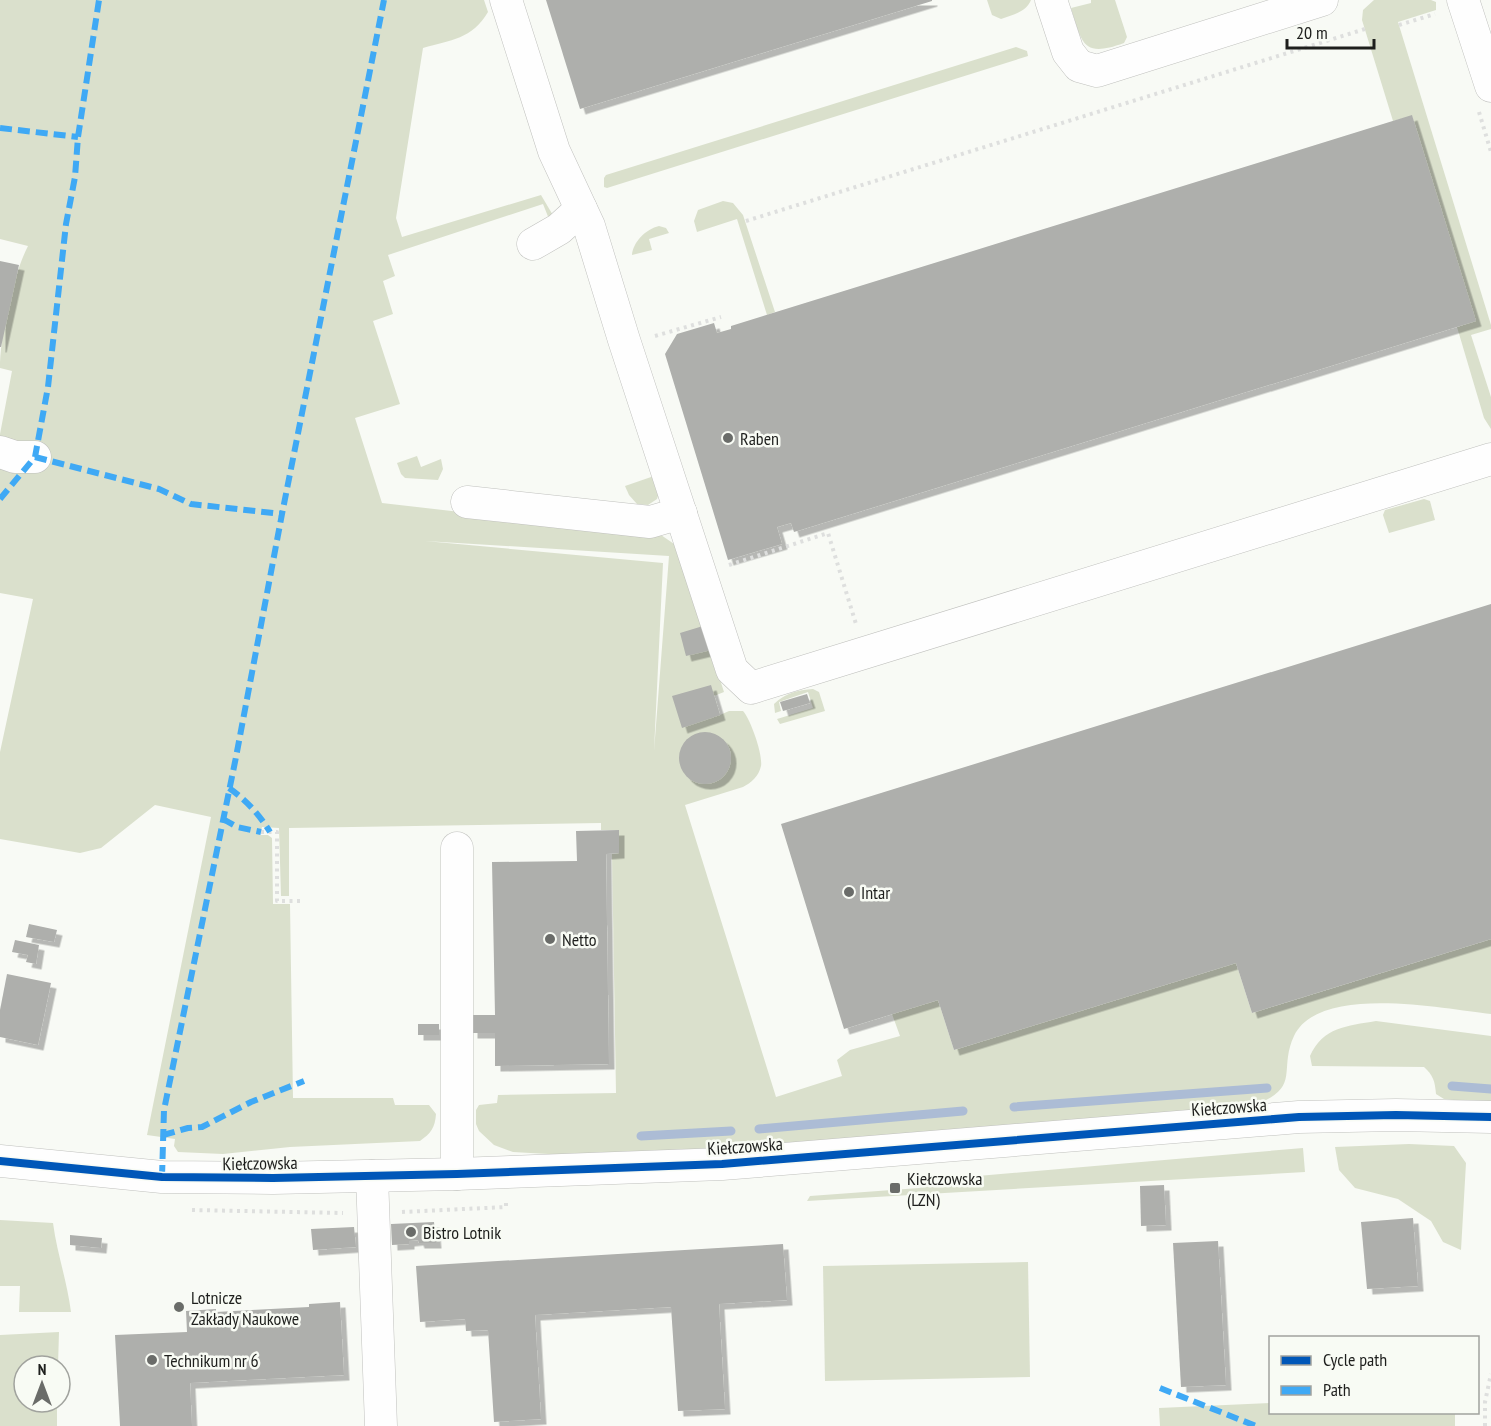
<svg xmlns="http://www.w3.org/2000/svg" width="1491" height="1426" font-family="'PT Sans Narrow',sans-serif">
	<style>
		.green { fill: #dae0cc; fill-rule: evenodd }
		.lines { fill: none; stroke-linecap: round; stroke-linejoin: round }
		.stream { stroke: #acbcd5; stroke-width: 9 }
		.building { fill: #aeafac; filter: url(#shadow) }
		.minor-casing { stroke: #c0c1be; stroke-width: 33 }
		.path { stroke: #dedfde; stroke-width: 4; stroke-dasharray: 3 4.5; stroke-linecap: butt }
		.minor { stroke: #fefefe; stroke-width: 32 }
		.quiet { stroke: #3fa9f5; stroke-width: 6; stroke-dasharray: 12 6; stroke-linecap: butt }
		.cycleway-casing { stroke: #f8fbf4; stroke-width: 11 }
		.cycleway { stroke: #0057b8; stroke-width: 8 }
		.poi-dot { fill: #6a6c69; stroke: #f8fbf4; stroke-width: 2 }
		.labels { text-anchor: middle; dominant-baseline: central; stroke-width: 5; stroke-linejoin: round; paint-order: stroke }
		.poi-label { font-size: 18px; fill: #1e1f1d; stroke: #f8fbf4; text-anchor: start }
		.street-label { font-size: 18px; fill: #1e1f1d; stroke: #f8fbf4 }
	</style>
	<defs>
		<filter id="shadow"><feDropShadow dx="5.5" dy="5.5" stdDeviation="0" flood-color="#0004"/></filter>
	</defs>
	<rect width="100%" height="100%" fill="#f8faf5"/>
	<g class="green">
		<path d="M0 0H484L488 12C472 39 451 40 423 48L396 218 402 237 541 195 554 217 551 224 543 204 388 255 395 276 383 281 393 314 373 321 400 404 355 418 382 503 661 535 677 546 724 692 714 696 720 715 729 711H743C751 720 763 755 761 766 759 776 751 783 743 787L685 805 776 1097 842 1076 837 1060 850 1050 900 1036 892 1014 938 1000 954 1050 1236 963 1252 1013 1491 939V1014C1445 1009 1319 983 1294 1036 1278 1070 1302 1088 1254 1105L654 1155 583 1156 513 1152 494 1145 479 1131 476 1124V1110L479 1105 497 1103 498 1095 616 1093 612 854 619 853V830H601V823L289 828V896H281L279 828 262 827 260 835H268L272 838 273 904H290L293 1098H393L395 1105H429L436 1114C435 1128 431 1133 420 1141L290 1147 223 1154 178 1152 174 1146 175 1139 147 1135 211 817 155 805 101 848 80 853 0 839V752L33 599 0 593V434L12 371 0 368C0 335 13 275 28 246L0 239ZM425 541 669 556 654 751 663 563Z"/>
		<path d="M987 0H1031C1026 12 1013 15 1001 19L992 15Z"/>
		<path d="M1091 0H1115L1127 37 1124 43C1083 58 1082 44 1071 8L1091 3Z"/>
		<path d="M1374 0H1431L1436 2V10L1398 22 1491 325V329L1471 335 1491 397V429L1484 418 1457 327 1475 321 1412 116 1393 121 1362 20 1363 10Z"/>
		<path d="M1016 47 1027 51 1028 56 607 188 604 187V178L606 175Z"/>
		<path d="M723 201 733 203 743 215 775 312 767 315 737 219 697 232 694 221 698 210Z"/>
		<path d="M659 226 666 228 669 233 649 239 652 250 632 255C633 242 646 229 659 226Z"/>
		<path d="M417 456 421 467 441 459 443 469 438 480 405 478 401 474 397 463Z"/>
		<path d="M654 476 659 493 657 499 648 505 637 504 629 495 625 486Z"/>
		<path d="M1424 499 1430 501 1435 520 1389 533 1383 515 1385 510Z"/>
		<path d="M813 689 819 692 825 711 780 724 777 719 813 708 808 692 779 702 781 711 775 713 774 704C785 693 798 690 813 689Z"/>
		<path d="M1376 1021 1491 1036V1104L1444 1099 1436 1094C1435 1081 1433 1075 1424 1067L1312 1066 1310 1056C1323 1027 1347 1026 1376 1021Z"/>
		<path d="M1409 1144 1454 1146 1466 1163 1461 1250 1443 1242 1431 1221 1398 1199 1355 1188 1339 1170 1335 1147Z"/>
		<path d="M1303 1148 1305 1172 807 1201 810 1196 919 1188C935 1185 949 1179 966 1177Z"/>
		<path d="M0 1220 53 1223C57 1253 67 1281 71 1312H19L20 1286H0Z"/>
		<path d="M1028 1262 1030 1377 825 1381 823 1266Z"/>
		<path d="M59 1332 58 1366H24V1402H57V1426H0V1335Z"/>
		<path d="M1270 1403V1412L1455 1413V1426H1160L1159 1408Z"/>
	</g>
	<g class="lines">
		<g class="stream">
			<path d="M1452 1086 1491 1089"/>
			<path d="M1014 1107 1267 1088"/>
			<path d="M759 1129 963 1111"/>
			<path d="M641 1136 731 1131"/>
		</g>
	</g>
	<g class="building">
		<path d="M546 0H932V1L580 109Z"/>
		<path d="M1412 115 1476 321 794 532 791 523 777 527 782 544 728 560 665 354 677 334 714 323 717 333 731 329V326Z"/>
		<path d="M0 261 19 265 1 347H0Z"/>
		<path d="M1491 604V939L1252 1013 1236 963 954 1050 938 1000 844 1029 781 824Z"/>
		<path d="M703 626 711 650 686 656 680 633Z"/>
		<path d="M711 685 720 715 682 728 672 696Z"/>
		<path d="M807 694 810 703 783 711 780 702Z"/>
		<circle cx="705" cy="758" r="26"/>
		<path d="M619 830V853L606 854 609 1064 495 1066V1033H472V1015H495L492 862 577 861 576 831Z"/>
		<path d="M29 924 57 930 54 942 26 937Z"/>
		<path d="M15 940 39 945 36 964 26 962 28 955 12 952Z"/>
		<path d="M7 974 51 983 38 1045 0 1037V1010Z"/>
		<rect x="418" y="1024" width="21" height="11"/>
		<path d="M1164 1185 1166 1225 1141 1226 1140 1186Z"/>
		<path d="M1413 1218 1418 1286 1367 1289 1361 1222Z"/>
		<path d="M434 1222 436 1243H419L418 1240 409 1241V1244L392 1245 391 1224Z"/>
		<path d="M354 1227 356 1247 313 1250 311 1229Z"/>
		<path d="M70 1235 102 1238 101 1248 70 1245Z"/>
		<path d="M1218 1241 1226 1385 1181 1387 1173 1243Z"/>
		<path d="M783 1244 787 1300 719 1304 725 1409 678 1411 671 1307 535 1315 541 1419 494 1422 488 1330 466 1331 465 1319 420 1322 416 1266Z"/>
		<path d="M340 1302 344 1375 190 1383 192 1426H120L115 1335 187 1332 186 1311 216 1309V1312L309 1307V1304Z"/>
	</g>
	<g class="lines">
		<defs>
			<g id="minor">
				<path d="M506 0 554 151 589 226 624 340 732 670 751 688 1491 459"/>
				<path d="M1051 0 1068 52 1079 66 1097 71 1322 0"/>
				<path d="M1463 0 1491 86"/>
				<path d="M533 244 559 229 581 209"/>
				<path d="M0 452 15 457H35"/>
				<path d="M467 502 650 522 681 513"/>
				<path d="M457 848V1174"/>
				<path d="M0 1161 162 1177 273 1178 457 1174 722 1164 1299 1117 1396 1115 1491 1117"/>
				<path d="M372 1176 381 1426"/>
			</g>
		</defs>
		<use href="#minor" class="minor-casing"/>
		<g class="path">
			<path d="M1399 25 1435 14"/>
			<path d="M1479 112 1491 152"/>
			<path d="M746 221 1365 29"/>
			<path d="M655 336 721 317"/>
			<path d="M729 565 828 533 856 624"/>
			<path d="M261 832H277V901H303"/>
			<path d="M192 1210 343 1213"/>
			<path d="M402 1212 506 1207V1202"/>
			<path d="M1485 1426V1402L1491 1374"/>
		</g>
		<use href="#minor" class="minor"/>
		<g class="quiet">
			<path d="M0 128 78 137"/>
			<path d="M35 457 159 489 191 504 282 514"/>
			<path d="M0 499 35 457 48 387 66 224 75 177 78 137 99 0"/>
			<path d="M229 788C246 800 259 814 270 832"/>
			<path d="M223 819 237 827 261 832"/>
			<path d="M163 1135 188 1128 202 1127 251 1102 304 1081"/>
			<path d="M162 1177 164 1110 236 757 282 514 384 0"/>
			<path d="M1160 1388 1256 1426"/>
		</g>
		<defs>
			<path id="cycleway" d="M0 1161 162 1177 273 1178 457 1174 722 1164 1299 1117 1396 1115 1491 1117"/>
		</defs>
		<use href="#cycleway" class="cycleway-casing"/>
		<use href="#cycleway" class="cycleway"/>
	</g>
	<g class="poi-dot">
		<circle cx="728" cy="438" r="6"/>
		<circle cx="849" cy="892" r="6"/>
		<circle cx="550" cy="939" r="6"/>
		<rect x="889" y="1182" width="12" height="12" rx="3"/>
		<circle cx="411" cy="1232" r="6"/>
		<circle cx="179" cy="1307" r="6"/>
		<circle cx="152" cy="1360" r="6"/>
	</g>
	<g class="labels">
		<g class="poi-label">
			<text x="740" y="438">Raben</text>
			<text x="861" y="892">Intar</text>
			<text x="562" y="939">Netto</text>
			<text x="907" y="1178">Kiełczowska<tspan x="907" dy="21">(LZN)</tspan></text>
			<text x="423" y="1232">Bistro Lotnik</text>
			<text x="191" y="1297">Lotnicze<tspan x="191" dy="21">Zakłady Naukowe</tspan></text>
			<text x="164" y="1360">Technikum nr 6</text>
		</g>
		<g class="street-label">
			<text transform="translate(1229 1107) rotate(-4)">Kiełczowska</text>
			<text transform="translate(745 1146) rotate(-4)">Kiełczowska</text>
			<text transform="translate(260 1163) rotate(-1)">Kiełczowska</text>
		</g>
	</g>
	<rect x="1269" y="1336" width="210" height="78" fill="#f8fbf4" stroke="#a1a39e" stroke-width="1.5"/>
	<rect x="1281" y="1356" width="30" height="9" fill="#0057b8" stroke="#a1a39e" stroke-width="1.5"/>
	<text x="1323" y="1366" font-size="18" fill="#1e1f1d">Cycle path</text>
	<rect x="1281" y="1386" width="30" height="9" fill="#3fa9f5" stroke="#a1a39e" stroke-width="1.5"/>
	<text x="1323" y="1396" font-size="18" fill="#1e1f1d">Path</text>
	<g transform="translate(42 1384)"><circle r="28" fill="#f8fbf4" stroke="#a1a39e" stroke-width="1.5"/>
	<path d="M0-4.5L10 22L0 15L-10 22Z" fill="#6a6c69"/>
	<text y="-9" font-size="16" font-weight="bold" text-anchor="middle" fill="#1e1f1d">N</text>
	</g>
	<path d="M1287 39v9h87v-9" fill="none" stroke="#1e1f1d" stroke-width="3"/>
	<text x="1296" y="39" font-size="18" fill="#1e1f1d" stroke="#f8fbf4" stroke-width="4.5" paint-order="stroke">20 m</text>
</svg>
